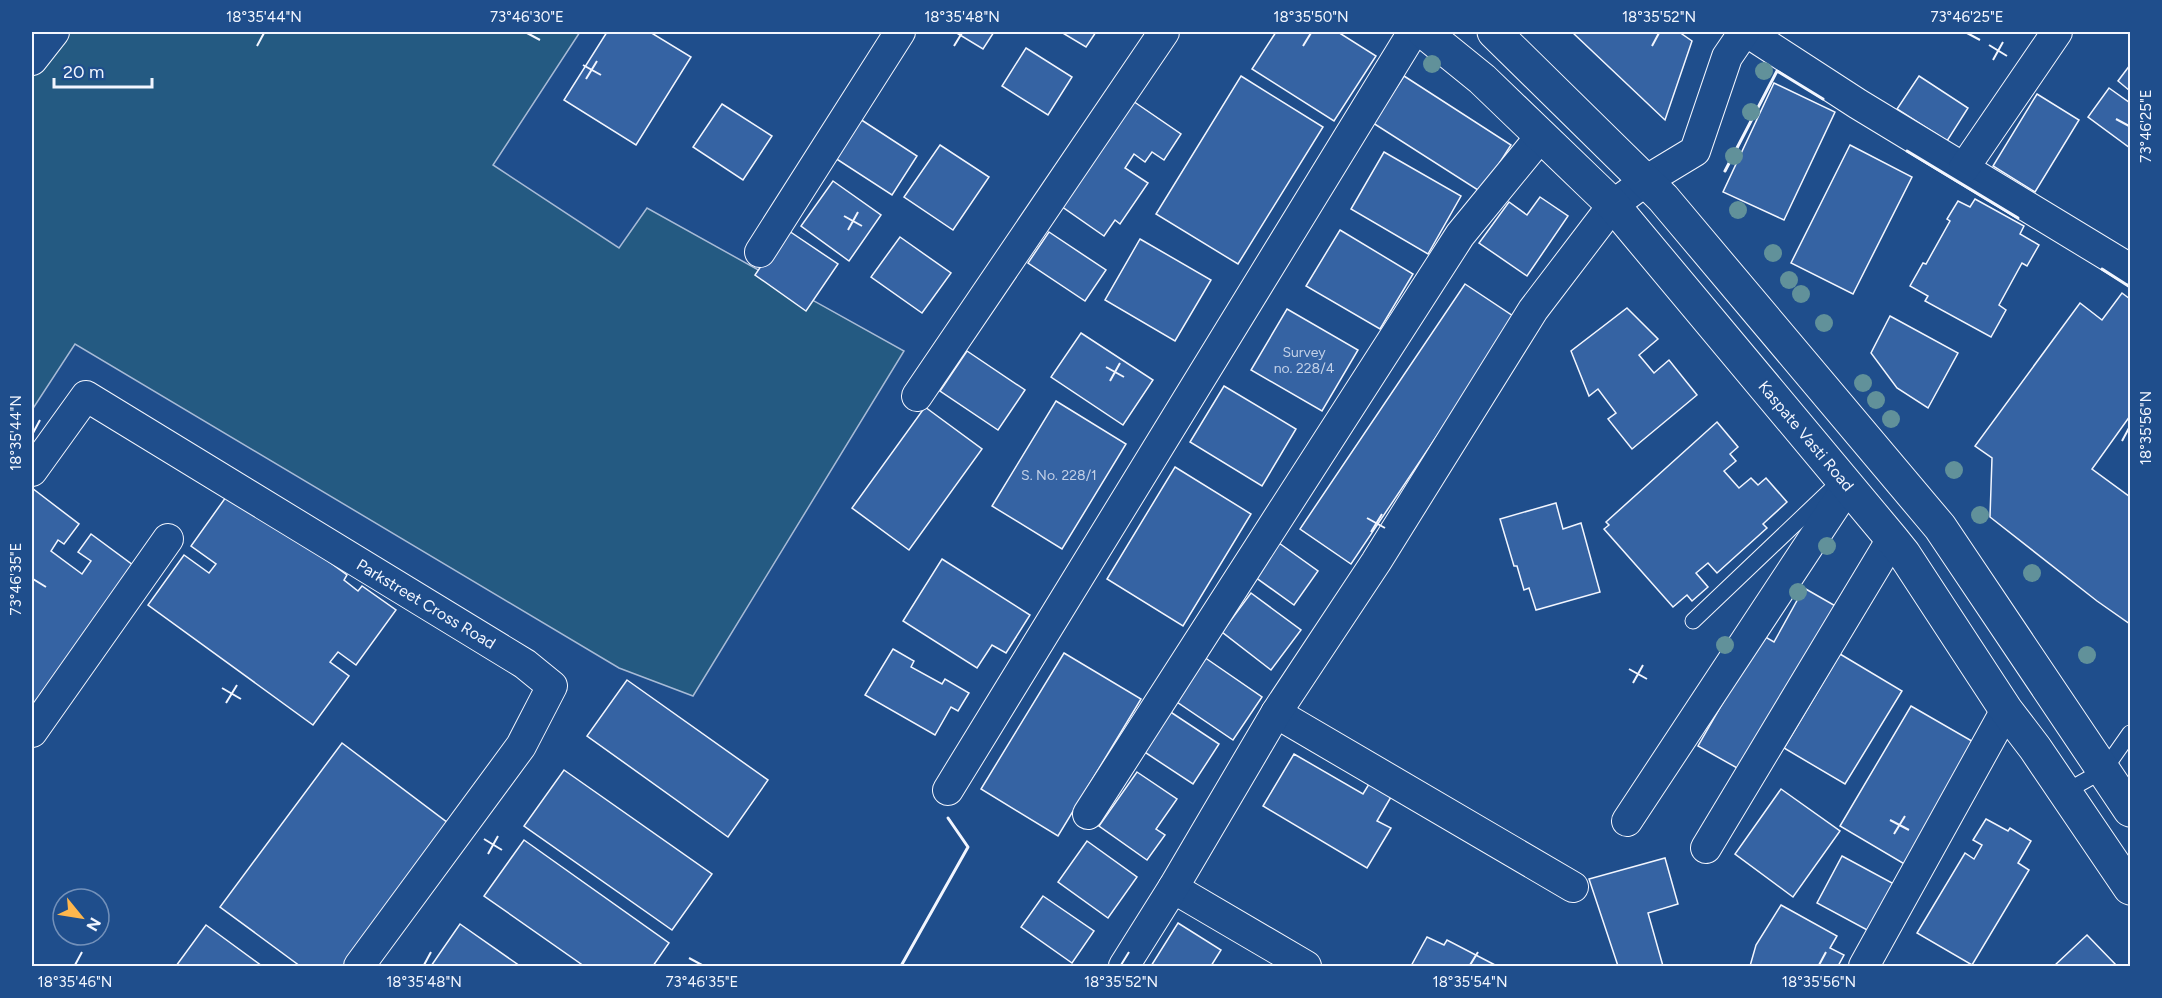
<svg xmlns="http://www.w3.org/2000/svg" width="2162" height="998" font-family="Figtree,sans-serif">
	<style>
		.green { fill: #245a82; stroke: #a8bbd7; stroke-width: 1.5 }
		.building { fill: #3563a3; stroke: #f2f6ff; stroke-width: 1.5 }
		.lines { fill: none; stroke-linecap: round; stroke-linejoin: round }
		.service-casing { stroke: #f2f6ff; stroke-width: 17 }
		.minor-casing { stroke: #f2f6ff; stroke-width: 32 }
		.primary-casing { stroke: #f2f6ff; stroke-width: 35 }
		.service { stroke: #1f4e8c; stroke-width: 15 }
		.minor { stroke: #1f4e8c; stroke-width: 30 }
		.primary { stroke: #1f4e8c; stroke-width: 33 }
		.wall { stroke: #f2f6ff; stroke-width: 3 }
		.tree { fill: #61919a }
		.ticks { fill: none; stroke: #f2f6ff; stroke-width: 2 }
		.labels { text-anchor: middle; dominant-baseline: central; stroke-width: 4.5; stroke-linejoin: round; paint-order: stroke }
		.number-label { font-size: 14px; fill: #c3d1e8 }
		.street-label { font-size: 16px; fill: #f2f6ff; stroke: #1f4e8c }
		.neatline { fill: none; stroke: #f2f6ff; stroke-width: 2 }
		.ticks-label { font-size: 15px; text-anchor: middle; fill: #f2f6ff }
	</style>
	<rect width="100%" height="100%" fill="#1f4e8c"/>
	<path class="green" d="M67 32H580L493 165 619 248 647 208 904 351 693 696 619 668 75 344 32 410V75Z"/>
	<g class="building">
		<path d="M607 32H650L691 57 636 145 564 100Z"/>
		<path d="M955 32H994L983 49Z"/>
		<path d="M1061 32H1096L1086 47Z"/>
		<path d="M1276 32H1338L1376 56 1334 121 1252 69Z"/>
		<path d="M1572 32H1679L1692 41 1665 120Z"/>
		<path d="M1026 48 1072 77 1048 115 1002 86Z"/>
		<path d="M2130 65V91L2118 81Z"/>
		<path d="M1241 76 1323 127 1238 264 1156 214Z"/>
		<path d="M1404 76 1511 145 1481 192 1373 123Z"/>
		<path d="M1919 76 1968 108 1947 141 1897 109Z"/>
		<path d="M1774 83 1835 112 1784 220 1723 192Z"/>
		<path d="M2109 88 2130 103V148L2088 117Z"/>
		<path d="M2037 94 2079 120 2035 192 1993 166Z"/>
		<path d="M1130 99 1181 134 1164 160 1152 152 1145 162 1134 154 1125 168 1148 183 1120 224 1115 220 1104 236 1061 206Z"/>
		<path d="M722 104 772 136 743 180 693 147Z"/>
		<path d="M860 119 917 156 892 195 835 158Z"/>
		<path d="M940 145 989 177 953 230 904 197Z"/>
		<path d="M1850 145 1912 177 1853 294 1791 263Z"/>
		<path d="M1384 152 1461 196 1428 254 1351 209Z"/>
		<path d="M833 181 881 215 849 261 801 226Z"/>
		<path d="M1540 197 1568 216 1527 276 1479 243 1509 202 1527 215Z"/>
		<path d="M1975 199 2024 226 2020 234 2039 245 2027 266 2022 263 1999 305 2006 310 1991 337 1925 301 1928 296 1910 286 1923 263 1926 264 1950 221 1947 219 1958 201 1970 207Z"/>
		<path d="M786 229 838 264 806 311 755 275Z"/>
		<path d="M1340 230 1413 274 1380 329 1306 286Z"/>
		<path d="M1049 232 1106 270 1085 301 1028 263Z"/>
		<path d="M900 237 951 273 922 313 871 277Z"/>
		<path d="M1140 239 1211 280 1175 341 1105 300Z"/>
		<path d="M1465 284 1516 318 1351 564 1300 529Z"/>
		<path d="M2122 293 2130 299V416L2092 469 2130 497V624L2097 601 1990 517 1992 458 1975 446 2080 303 2102 320Z"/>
		<path d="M1627 308 1658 339 1639 355 1654 373 1669 360 1697 395 1632 449 1608 419 1616 413 1598 389 1589 396 1571 351Z"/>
		<path d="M1287 309 1358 350 1322 411 1251 370Z"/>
		<path d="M1890 316 1958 353 1928 408 1897 388 1871 353Z"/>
		<path d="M1081 333 1153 380 1123 425 1051 377Z"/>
		<path d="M967 351 1025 390 998 430 940 391Z"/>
		<path d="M1224 386 1296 429 1262 486 1190 442Z"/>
		<path d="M1056 401 1126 444 1062 549 992 506Z"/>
		<path d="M925 407 982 449 909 550 852 508Z"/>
		<path d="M1717 422 1738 447 1730 454 1736 461 1724 471 1739 488 1751 478 1758 485 1766 478 1787 502 1763 524 1767 528 1717 573 1708 563 1696 573 1708 587 1692 601 1687 595 1673 607 1604 529 1609 525 1606 522Z"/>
		<path d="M1175 467 1251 514 1183 626 1107 579Z"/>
		<path d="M32 488 79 524 64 544 58 540 51 551 82 574 91 561 78 552 91 534 141 571 32 716Z"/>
		<path d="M231 490 347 575 344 580 358 591 362 586 396 610 356 665 338 652 330 662 349 676 313 725 148 605 184 555 209 573 216 564 191 546Z"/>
		<path d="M1556 503 1563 529 1581 523 1600 592 1536 610 1529 588 1524 590 1517 566H1514L1500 519Z"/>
		<path d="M1272 538 1318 571 1294 605 1248 572Z"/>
		<path d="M942 559 1030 615 1006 653 992 645 977 668 903 621Z"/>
		<path d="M1804 588 1839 608 1746 773 1698 746 1762 635 1774 642Z"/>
		<path d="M1251 593 1301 630 1271 670 1222 632Z"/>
		<path d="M893 649 914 661 911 667 942 684 945 679 969 693 958 711 951 707 935 735 865 695Z"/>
		<path d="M1064 653 1141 699 1058 836 981 789Z"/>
		<path d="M1840 654 1902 691 1845 784 1784 748Z"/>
		<path d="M1204 657 1262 697 1233 740 1174 700Z"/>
		<path d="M627 680 768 780 728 837 587 736Z"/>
		<path d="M1911 706 1977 744 1906 865 1840 826Z"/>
		<path d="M1166 709 1219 744 1193 784 1140 749Z"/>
		<path d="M342 743 452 826 348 966H300L220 907Z"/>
		<path d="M1294 754 1363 794 1369 784 1391 797 1377 821 1391 828 1367 868 1263 806Z"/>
		<path d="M564 770 712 874 672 930 524 826Z"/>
		<path d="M1137 772 1177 799 1156 829 1165 835 1147 860 1099 826Z"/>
		<path d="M1781 789 1840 831 1793 897 1735 854Z"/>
		<path d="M1986 819 2008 831 2010 828 2031 841 2018 863 2029 870 1972 965 1917 933 1965 853 1974 859 1982 845 1973 840Z"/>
		<path d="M524 840 669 943 653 966H584L484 896Z"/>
		<path d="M1087 841 1137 877 1108 918 1058 882Z"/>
		<path d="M1842 856 1894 884 1869 931 1817 903Z"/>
		<path d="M1665 858 1678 904 1648 913 1663 966H1618L1589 879Z"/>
		<path d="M1043 896 1094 931 1072 963 1021 927Z"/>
		<path d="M1781 905 1837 936 1830 948 1844 955 1838 966H1750L1756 945Z"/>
		<path d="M1178 923 1221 950 1211 966H1151Z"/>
		<path d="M460 924 520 966H431Z"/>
		<path d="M206 925 262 966H176Z"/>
		<path d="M2087 935 2117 966H2054Z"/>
		<path d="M1427 937 1444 945 1447 940 1497 966H1411Z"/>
	</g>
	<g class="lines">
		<defs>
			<g id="service">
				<path d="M1693 621 1836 485"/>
				<path d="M2065 792 2104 770 2130 733"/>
			</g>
			<g id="minor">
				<path d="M1747 32 1858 104 2130 269"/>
				<path d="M32 60 54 32"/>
				<path d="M1964 168 2057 32"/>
				<path d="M760 252 900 32"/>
				<path d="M917 396 1164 32"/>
				<path d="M32 471 86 396 525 664 552 686 521 746 359 966"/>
				<path d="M1276 713 1573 887"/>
				<path d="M32 732 168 539"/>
				<path d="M948 790 1413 32"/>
				<path d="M1088 814 1460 235 1541 136"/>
				<path d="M1627 821 1848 486"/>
				<path d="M1706 848 1892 539"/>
				<path d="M1173 888 1306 966"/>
				<path d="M1124 966 1173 888 1276 713 1376 562 1533 310 1613 205 1647 180 1695 151 1727 57 1744 32"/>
				<path d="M1864 966 2006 710"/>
			</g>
			<g id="primary">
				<path d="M1424 32 1482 79 1613 205 1892 539 1904 554 2006 710 2035 748 2130 888"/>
				<path d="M1494 32 1663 198 1940 527 2130 810"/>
			</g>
		</defs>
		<use href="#service" class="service-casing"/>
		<use href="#minor" class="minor-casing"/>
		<use href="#primary" class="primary-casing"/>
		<use href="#service" class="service"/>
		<use href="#minor" class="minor"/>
		<use href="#primary" class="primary"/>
		<g class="wall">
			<path d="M1907 151 2018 218"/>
			<path d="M1725 171 1777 71 1823 99"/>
			<path d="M2102 269 2130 287"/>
			<path d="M901 966 968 847 948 818"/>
		</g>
	</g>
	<g class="tree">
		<circle cx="1432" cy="64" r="9"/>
		<circle cx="1764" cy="71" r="9"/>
		<circle cx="1751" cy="112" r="9"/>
		<circle cx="1734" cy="156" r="9"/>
		<circle cx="1738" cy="210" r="9"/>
		<circle cx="1773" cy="253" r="9"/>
		<circle cx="1789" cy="280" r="9"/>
		<circle cx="1801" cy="294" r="9"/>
		<circle cx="1824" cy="323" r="9"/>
		<circle cx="1863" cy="383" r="9"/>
		<circle cx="1876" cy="400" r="9"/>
		<circle cx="1891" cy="419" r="9"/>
		<circle cx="1954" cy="470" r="9"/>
		<circle cx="1980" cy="515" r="9"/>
		<circle cx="1827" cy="546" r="9"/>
		<circle cx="2032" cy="573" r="9"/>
		<circle cx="1798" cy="592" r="9"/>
		<circle cx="1725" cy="645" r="9"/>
		<circle cx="2087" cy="655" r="9"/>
	</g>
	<path class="ticks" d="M527 33 540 40M1967 33 1980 40M1989 45 2007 56M257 46 264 33M954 46 962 33M1303 46 1311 33M1652 46 1659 33M1993 60 2003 42M583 65 601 75M586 79 597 61M2116 119 2129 126M844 216 862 226M848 230 858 212M1106 367 1124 377M1110 381 1120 363M33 433 40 420M2122 441 2129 428M1367 518 1385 528M1371 532 1382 514M33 579 46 587M1629 669 1647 679M1633 683 1643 665M222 688 241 699M226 703 237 685M1890 820 1909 830M1894 834 1905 816M484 839 502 850M488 854 498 836M689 958 702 965M75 965 82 952M424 965 431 952M1121 965 1129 952M1470 965 1478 952M1819 965 1826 952"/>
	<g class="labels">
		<g class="number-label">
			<text x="1304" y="352">Survey<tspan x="1304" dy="16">no. 228/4</tspan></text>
			<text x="1059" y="475">S. No. 228/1</text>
		</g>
		<g class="street-label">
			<text transform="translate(1806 436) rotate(50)">Kaspate Vasti Road</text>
			<text transform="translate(426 604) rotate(31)">Parkstreet Cross Road</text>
		</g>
	</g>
	<rect width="2162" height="998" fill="none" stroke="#1f4e8c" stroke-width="66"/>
	<g transform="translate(81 917) rotate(120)"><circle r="28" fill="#1f4e8c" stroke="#7391ba" stroke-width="1.5"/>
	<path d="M0-4.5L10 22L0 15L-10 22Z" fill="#ffb74d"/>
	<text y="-9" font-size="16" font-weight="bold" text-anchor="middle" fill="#f2f6ff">N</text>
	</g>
	<path d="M54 78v9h98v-9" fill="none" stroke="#f2f6ff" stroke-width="3"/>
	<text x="63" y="78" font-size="18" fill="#f2f6ff" stroke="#1f4e8c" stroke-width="4.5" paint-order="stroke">20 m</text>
	<rect x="33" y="33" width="2096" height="932" class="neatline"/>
	<g class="ticks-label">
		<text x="264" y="22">18°35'44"N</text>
		<text x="527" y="22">73°46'30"E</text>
		<text x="962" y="22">18°35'48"N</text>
		<text x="1311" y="22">18°35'50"N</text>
		<text x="1659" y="22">18°35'52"N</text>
		<text x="1967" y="22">73°46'25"E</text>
		<text transform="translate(2146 126) rotate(-90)" y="5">73°46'25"E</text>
		<text transform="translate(2146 428) rotate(-90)" y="5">18°35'56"N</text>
		<text transform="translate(16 433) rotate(-90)" y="5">18°35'44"N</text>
		<text transform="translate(16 579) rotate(-90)" y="5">73°46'35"E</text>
		<text x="75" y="987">18°35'46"N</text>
		<text x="424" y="987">18°35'48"N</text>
		<text x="702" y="987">73°46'35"E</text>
		<text x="1121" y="987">18°35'52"N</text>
		<text x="1470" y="987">18°35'54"N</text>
		<text x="1819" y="987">18°35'56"N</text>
	</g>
</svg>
